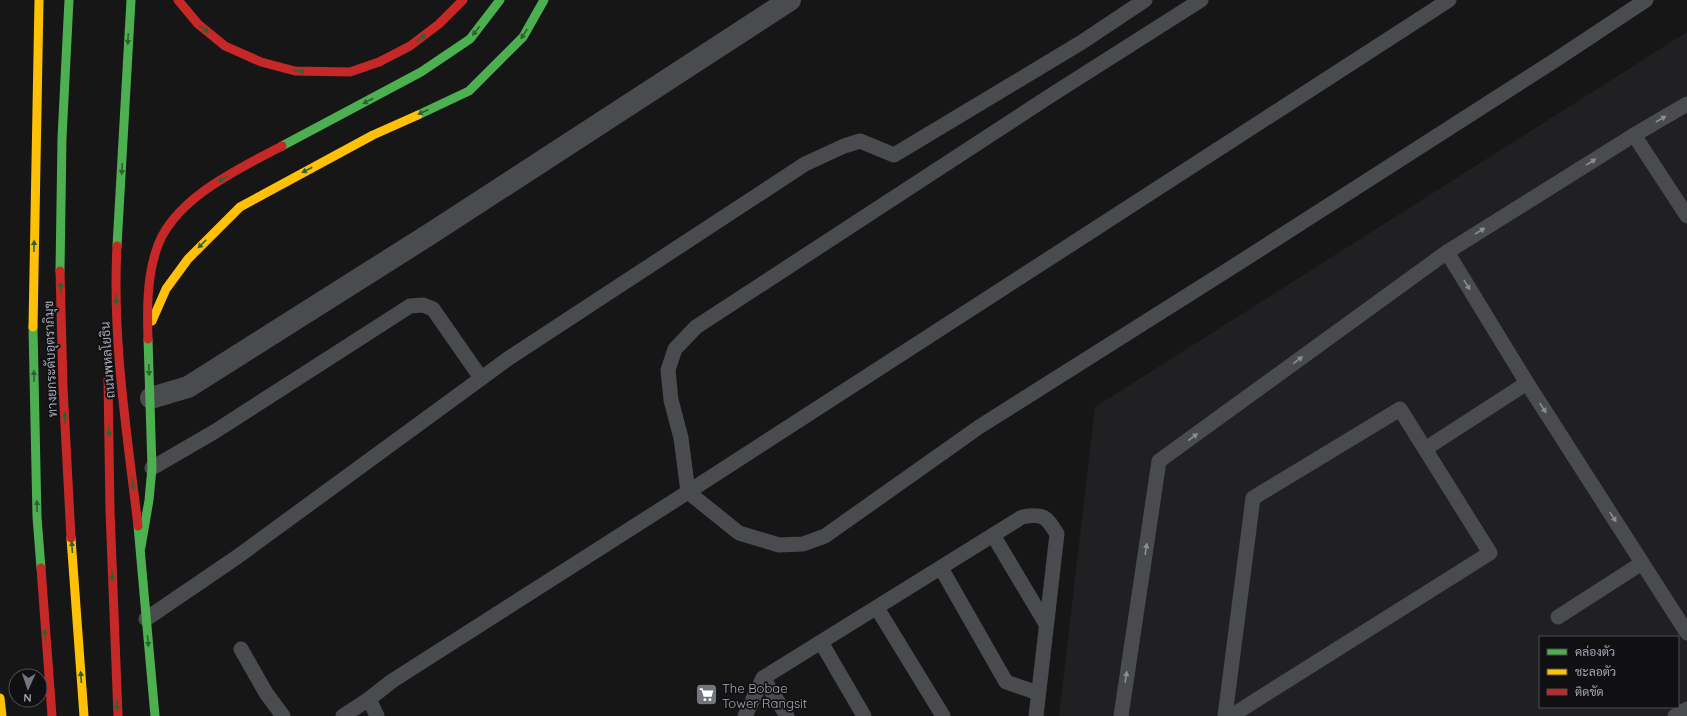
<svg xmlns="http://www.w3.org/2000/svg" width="1687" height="716" font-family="Quicksand,Sarabun,sans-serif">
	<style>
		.built { fill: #202022; fill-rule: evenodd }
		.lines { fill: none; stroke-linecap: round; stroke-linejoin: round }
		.lane { stroke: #4a4b4f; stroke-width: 15 }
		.street { stroke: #4a4b4f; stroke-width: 22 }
		.fast { stroke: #4caf50; stroke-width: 9 }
		.slow { stroke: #ffc107; stroke-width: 9 }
		.jam { stroke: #c62828; stroke-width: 9 }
		.oneway { fill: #2e6031 }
		.oneway2 { fill: #8a8d98 }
		.labels { text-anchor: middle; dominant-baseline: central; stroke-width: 3.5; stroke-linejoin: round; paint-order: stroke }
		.street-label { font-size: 13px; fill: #a6a9b7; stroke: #101012 }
		.poi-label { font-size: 13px; fill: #a6a9b7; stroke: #101012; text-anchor: start }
	</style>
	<rect width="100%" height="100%" fill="#161616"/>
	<path class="built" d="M1687 32V716H1059L1095 407ZM1540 637H1678V707H1540Z"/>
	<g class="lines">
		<g class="lane">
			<path d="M1201 0 1053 94 696 327 675 349 668 370 671 400 681 438 688 492 739 533 779 545 803 544 825 536 979 427 1234 266 1557 59 1646 0"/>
			<path d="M1634 135 1687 216"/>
			<path d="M1447 252 1527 383 1687 633"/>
			<path d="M1425 449 1527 383"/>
			<path d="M152 468 214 432 410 306 423 305 433 309 481 378"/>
			<path d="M993 535 1046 624"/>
			<path d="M941 568 1006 682 1038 693"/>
			<path d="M877 608 943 716"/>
			<path d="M1558 617 1642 563"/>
			<path d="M146 619 237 557 509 358 805 164 844 146 860 141 894 155 1082 42 1145 0"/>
			<path d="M821 642 864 716"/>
			<path d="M241 649 266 693 283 716"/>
			<path d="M763 678 787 716"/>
			<path d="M369 699 377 716"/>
			<path d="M343 716 369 699 392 681 688 492 1449 0"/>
			<path d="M745 716 763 678 1022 517C1043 513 1046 516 1057 534L1036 716"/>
			<path d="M1121 716 1159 461 1447 252 1634 135 1687 104"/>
			<path d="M1225 716 1253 498 1400 409 1490 553 1231 716"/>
			<path d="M1675 716 1687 709"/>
		</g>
		<path class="street" d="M151 398 188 387 430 234 790 0"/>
		<g class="fast">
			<path d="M418 115 469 91 523 37 544 0"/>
			<path d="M282 146 421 72 470 39 500 0"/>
			<path d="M117 246 131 0"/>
			<path d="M60 271 62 138 69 0"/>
			<path d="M33 327 37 517 41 568"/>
			<path d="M138 526 155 716"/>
			<path d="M141 547 149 500 152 468 148 339"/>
		</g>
		<g class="slow">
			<path d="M152 321 166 289 188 259 240 207 373 135 418 115"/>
			<path d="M33 327 39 0"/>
			<path d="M71 538 84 716"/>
			<path d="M0 698 2 716"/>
		</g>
		<g class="jam">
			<path d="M178 0 198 24 225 46 261 62 295 71 350 72 379 62 410 46 439 24 463 0"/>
			<path d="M117 246C112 340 127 433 138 526"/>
			<path d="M60 271 63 387 71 538"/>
			<path d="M148 339C147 310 147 278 156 251 171 200 238 169 282 146"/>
			<path d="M108 379 110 511 118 716"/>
			<path d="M41 568 52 716"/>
		</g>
	</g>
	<defs><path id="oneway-solid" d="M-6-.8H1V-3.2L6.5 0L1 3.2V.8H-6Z"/></defs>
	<g class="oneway">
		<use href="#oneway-solid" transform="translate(204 29) rotate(38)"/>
		<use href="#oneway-solid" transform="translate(476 31) rotate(128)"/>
		<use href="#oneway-solid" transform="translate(524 34) rotate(123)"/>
		<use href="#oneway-solid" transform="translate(421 38) rotate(-37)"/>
		<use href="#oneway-solid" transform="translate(128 39) rotate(93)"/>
		<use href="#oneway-solid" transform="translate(299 71) rotate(4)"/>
		<use href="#oneway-solid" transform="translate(368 101) rotate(152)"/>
		<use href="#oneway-solid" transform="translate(423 112) rotate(155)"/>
		<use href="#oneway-solid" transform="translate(122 169) rotate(93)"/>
		<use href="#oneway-solid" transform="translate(307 170) rotate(152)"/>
		<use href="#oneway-solid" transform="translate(223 179) rotate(150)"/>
		<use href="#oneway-solid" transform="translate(202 244) rotate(135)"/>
		<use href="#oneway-solid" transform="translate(34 246) rotate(-89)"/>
		<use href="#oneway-solid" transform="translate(61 288) rotate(-92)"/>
		<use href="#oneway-solid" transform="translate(116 299) rotate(86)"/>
		<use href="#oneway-solid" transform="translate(149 370) rotate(88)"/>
		<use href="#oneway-solid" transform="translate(34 376) rotate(-91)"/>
		<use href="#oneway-solid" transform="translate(65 418) rotate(-92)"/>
		<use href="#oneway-solid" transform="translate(109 431) rotate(89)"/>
		<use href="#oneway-solid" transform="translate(133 484) rotate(83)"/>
		<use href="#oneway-solid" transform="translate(37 506) rotate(-91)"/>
		<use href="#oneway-solid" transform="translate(72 547) rotate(-94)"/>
		<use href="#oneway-solid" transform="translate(112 575) rotate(88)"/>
		<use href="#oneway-solid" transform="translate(45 635) rotate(-94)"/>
		<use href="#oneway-solid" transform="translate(148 641) rotate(85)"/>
		<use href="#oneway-solid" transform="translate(81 677) rotate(-94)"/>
		<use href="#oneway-solid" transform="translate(117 705) rotate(85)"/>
	</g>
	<g class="oneway2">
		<use href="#oneway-solid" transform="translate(1661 119) rotate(-30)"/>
		<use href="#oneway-solid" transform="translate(1591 162) rotate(-32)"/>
		<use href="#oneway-solid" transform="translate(1480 231) rotate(-32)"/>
		<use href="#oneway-solid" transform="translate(1467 285) rotate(59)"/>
		<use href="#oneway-solid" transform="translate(1298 360) rotate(-36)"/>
		<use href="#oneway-solid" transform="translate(1543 408) rotate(57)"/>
		<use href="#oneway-solid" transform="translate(1193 437) rotate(-36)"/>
		<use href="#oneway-solid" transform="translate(1613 517) rotate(57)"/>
		<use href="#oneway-solid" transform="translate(1146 549) rotate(-81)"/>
		<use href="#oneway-solid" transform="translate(1126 677) rotate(-81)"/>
	</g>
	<defs>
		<symbol id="supermarket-square" viewBox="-11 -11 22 22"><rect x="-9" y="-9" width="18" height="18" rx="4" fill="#74767f" stroke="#101012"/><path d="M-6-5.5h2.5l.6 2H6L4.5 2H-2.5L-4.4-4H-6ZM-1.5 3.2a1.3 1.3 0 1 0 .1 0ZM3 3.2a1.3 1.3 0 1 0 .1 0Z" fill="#fff"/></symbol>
	</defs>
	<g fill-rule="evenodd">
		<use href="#supermarket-square" x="694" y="682" width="25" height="25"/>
	</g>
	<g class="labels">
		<g class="street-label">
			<text transform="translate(50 359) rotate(-92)">ทางยกระดับอุตราภิมุข</text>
			<text transform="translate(107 360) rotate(-94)">ถนนพหลโยธิน</text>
		</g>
		<g class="poi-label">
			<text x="722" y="688">The Bobae<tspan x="722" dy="15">Tower Rangsit</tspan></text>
		</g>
	</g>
	<rect x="1539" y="636" width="140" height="72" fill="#101012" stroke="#4c4d54"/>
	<rect x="1547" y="649" width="20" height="6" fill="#4caf50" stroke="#4c4d54"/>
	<text x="1575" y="656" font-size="12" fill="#a6a9b7">คล่องตัว</text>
	<rect x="1547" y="669" width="20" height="6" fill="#ffc107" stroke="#4c4d54"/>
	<text x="1575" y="676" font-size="12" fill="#a6a9b7">ชะลอตัว</text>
	<rect x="1547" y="689" width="20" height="6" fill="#c62828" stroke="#4c4d54"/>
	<text x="1575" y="696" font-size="12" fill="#a6a9b7">ติดขัด</text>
	<g transform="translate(28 688) rotate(183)"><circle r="19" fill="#101012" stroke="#4c4d54"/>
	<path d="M0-3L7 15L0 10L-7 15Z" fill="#74767f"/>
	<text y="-6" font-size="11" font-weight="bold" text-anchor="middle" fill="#a6a9b7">N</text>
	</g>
</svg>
